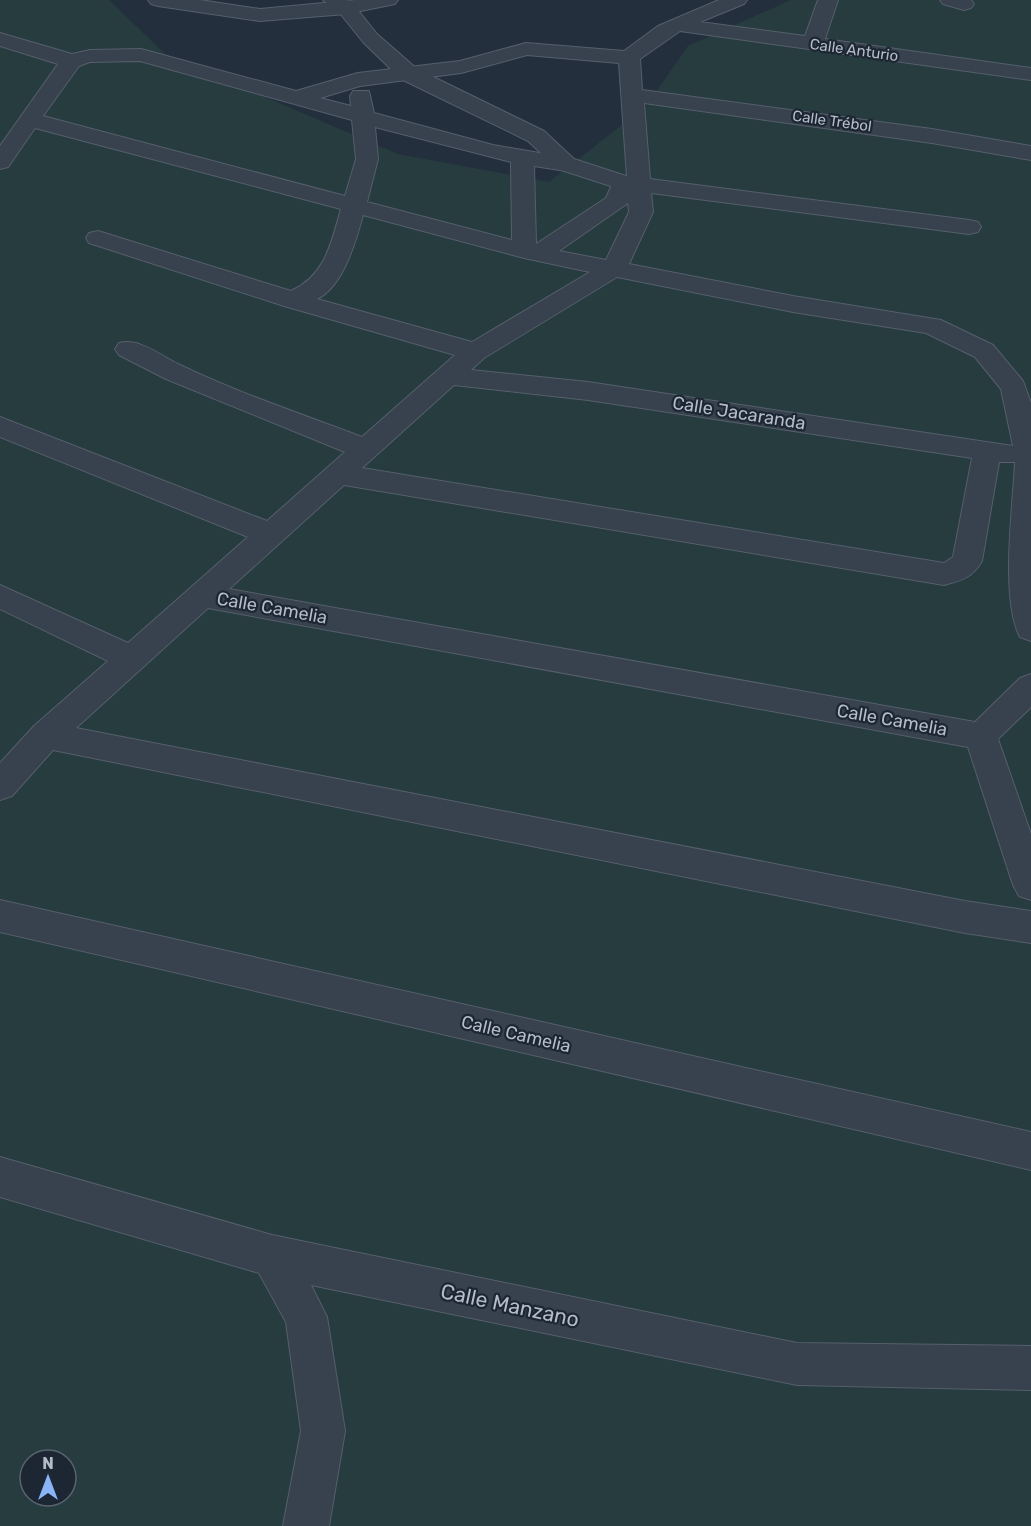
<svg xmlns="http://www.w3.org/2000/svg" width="1031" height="1526" font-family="Rubik,sans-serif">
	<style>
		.green { fill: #263c3f; fill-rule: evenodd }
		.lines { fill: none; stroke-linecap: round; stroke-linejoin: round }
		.minor-casing { stroke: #565f6c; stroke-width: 2 }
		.tertiary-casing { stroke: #565f6c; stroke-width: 2 }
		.minor { fill: #38414e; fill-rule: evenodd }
		.tertiary { fill: #38414e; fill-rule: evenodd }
		.labels { text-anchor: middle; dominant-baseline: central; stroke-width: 4.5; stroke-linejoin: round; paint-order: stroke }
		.far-street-label { font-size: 15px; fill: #b4bcc9; stroke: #1d2633 }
		.street-label { font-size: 18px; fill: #b4bcc9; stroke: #1d2633 }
		.near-street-label { font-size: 21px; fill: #b4bcc9; stroke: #1d2633 }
	</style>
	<rect width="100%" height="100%" fill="#242f3e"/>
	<path class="green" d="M0 0H109L165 54 398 154 549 182 646 106 688 46 791 0H1031V1526H0ZM30 1460H66V1496H30Z"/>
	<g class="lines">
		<defs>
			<g id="minor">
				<path d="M148 0H200L260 9 356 0H398L395 4 346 14 260 21 158 6 151 4Z"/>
				<path d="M719 0H747L744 4 700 22 805 36 818 0H838L825 39 1031 68V80L680 31 640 59 642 90 932 129 1031 146V160L932 143 644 103 650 179 969 220 978 222 981 227 978 232 969 234 651 193 653 212 629 264 793 296 941 320 993 345 1023 381 1031 403V641L1020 637C1000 599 1013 506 1015 462H999L982 561C972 578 962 580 944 585L344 485 229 589 975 722 1020 678 1031 674V707L998 739 1031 834V900L1019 896 1013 885 968 747 208 608 76 728 965 901 1031 911V943L965 933 53 750 12 796 0 800V763L34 726 108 661 0 609V585L128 643 248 537 0 437V417L267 521 345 452 166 379 119 355 115 349 119 343C139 338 160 355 178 364 235 392 302 414 362 437L455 355 284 306 89 243 86 238 89 233 98 231 291 291C326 275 331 243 341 209L35 128 8 167 0 169V146L58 64 0 46V33L72 54 90 50 141 49 296 91 358 73 460 61 526 43 624 51 658 26ZM527 55 619 63 627 177 615 178 606 198 536 244 534 166 566 171 574 169 578 164 574 159 493 145 374 113 369 91H353L350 96 351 106 320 98 360 86 461 73ZM140 61 352 120 356 159 345 196 43 116 79 66 90 62ZM375 127 511 162 512 240 367 202 378 159ZM628 203 629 212 606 260 559 251ZM363 215 524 258 590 272 472 342 317 299C343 287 356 241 363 215ZM617 277 793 312 926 333 975 357 1001 389 1013 446 588 382 471 370 484 358ZM454 385 588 400 972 458 953 557 944 563 362 468Z"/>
				<path d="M940 0H971L974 4 971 8 964 10 943 4Z"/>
				<path d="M0 900 1031 1132V1170L0 932Z"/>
				<path d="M0 1157 272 1235 797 1343 1031 1346V1390L797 1385 311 1285 327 1317 345 1431 329 1526H283L301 1431 286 1322 259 1273 0 1197Z"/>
			</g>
			<path id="tertiary" d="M323 0H347L353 4 377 34 417 69 544 131 574 159 626 176 645 179 649 184 645 189 623 190 558 169 528 141 401 79 363 42 339 12Z"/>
		</defs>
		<use href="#minor" class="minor-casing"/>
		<use href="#tertiary" class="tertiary-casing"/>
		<use href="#minor" class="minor"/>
		<use href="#tertiary" class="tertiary"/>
	</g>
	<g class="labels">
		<g class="far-street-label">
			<text transform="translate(854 50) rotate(8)">Calle Anturio</text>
			<text transform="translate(832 121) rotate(8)">Calle Trébol</text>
		</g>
		<g class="street-label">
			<text transform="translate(739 413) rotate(9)">Calle Jacaranda</text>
			<text transform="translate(272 608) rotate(10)">Calle Camelia</text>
			<text transform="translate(892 720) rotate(10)">Calle Camelia</text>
			<text transform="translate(516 1034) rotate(13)">Calle Camelia</text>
		</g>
		<g class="near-street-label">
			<text transform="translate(510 1305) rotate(12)">Calle Manzano</text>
		</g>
	</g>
	<g transform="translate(48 1478)"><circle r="28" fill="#1d2633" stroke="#59626f" stroke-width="1.5"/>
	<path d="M0-4.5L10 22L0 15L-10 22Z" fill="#8ab4f8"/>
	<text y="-9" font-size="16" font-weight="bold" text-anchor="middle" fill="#b4bcc9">N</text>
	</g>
</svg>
